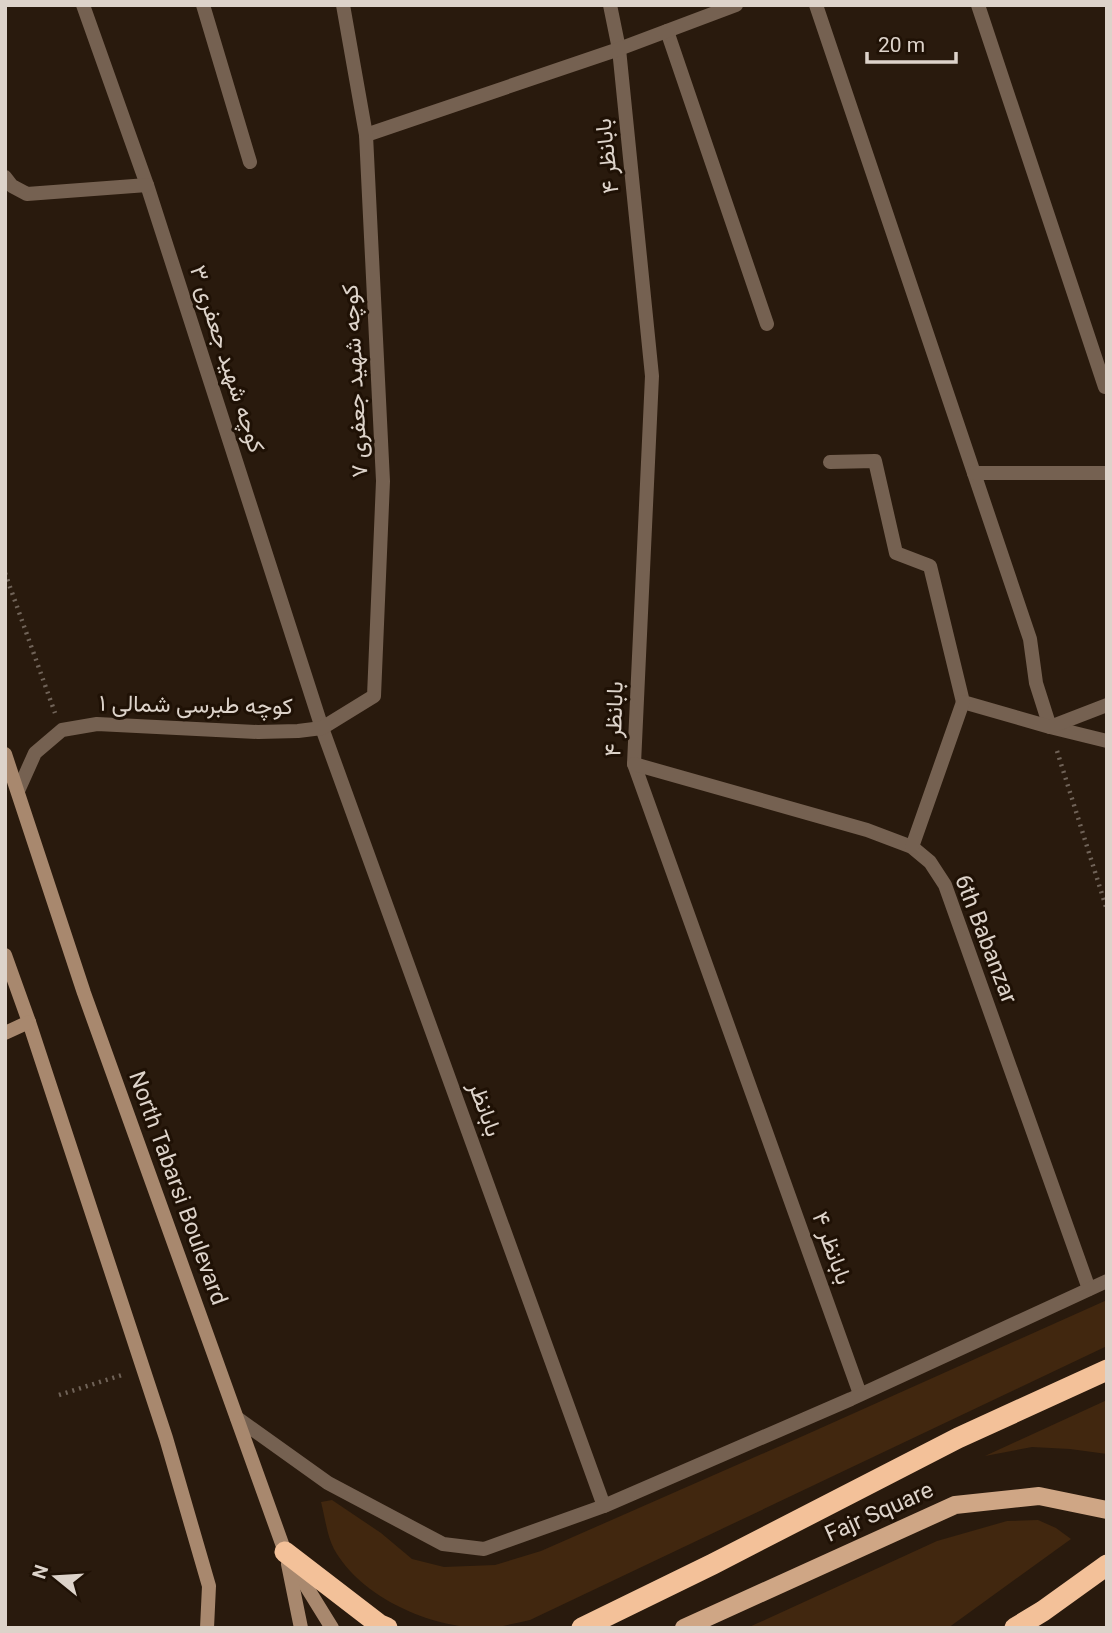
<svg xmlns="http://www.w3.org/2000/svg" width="1112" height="1633" font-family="Roboto,Vazirmatn,sans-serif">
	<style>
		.green { fill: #41270f }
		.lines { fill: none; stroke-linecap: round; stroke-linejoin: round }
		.path { stroke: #706358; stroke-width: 4.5; stroke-dasharray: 2 5; stroke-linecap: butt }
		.street { stroke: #756151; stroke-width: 14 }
		.secondary { stroke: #a8886e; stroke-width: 14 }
		.primary { stroke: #cfa685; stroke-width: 18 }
		.highway { stroke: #f3c199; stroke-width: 21 }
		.labels { text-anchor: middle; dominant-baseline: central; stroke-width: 6; stroke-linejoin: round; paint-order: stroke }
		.street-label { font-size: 23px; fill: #ddd3ca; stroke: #1f1105 }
	</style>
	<rect width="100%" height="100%" fill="#291a0d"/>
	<g class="green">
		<path d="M1107 1300V1346L530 1620C516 1623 501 1627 487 1628 433 1629 361 1598 334 1549 327 1536 325 1517 321 1502L332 1500 381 1533 412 1559 444 1567 495 1565 541 1551 803 1436Z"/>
		<path d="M1107 1400V1454L1070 1449 1032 1447 985 1456Z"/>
		<path d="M1038 1520 1056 1528 1071 1539 948 1628H747L937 1541 1007 1521Z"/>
	</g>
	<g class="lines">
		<g class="path">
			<path d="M5 573 55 713"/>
			<path d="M1057 751 1107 910"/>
			<path d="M59 1395 125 1374"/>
		</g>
		<g class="street">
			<path d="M83 5 147 185 322 728 604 1506"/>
			<path d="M203 5 250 162"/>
			<path d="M610 5 619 49 652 376 634 764 860 1394"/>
			<path d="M816 5 1030 639 1036 683 1050 727 1107 741"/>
			<path d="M978 5 1105 387"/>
			<path d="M667 31 767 324"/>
			<path d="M366 135 619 49 736 5"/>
			<path d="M5 177 12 186 27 194 147 185"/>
			<path d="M830 462 875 461 896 553 930 566 963 702 1050 727 1107 705"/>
			<path d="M974 473H1107"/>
			<path d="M634 764 867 830 912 847 930 862 945 885 1089 1289"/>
			<path d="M18 791 35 753 62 730 97 724 258 732 298 731 322 728 374 696 383 481 366 135 343 5"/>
			<path d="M912 847 963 702"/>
			<path d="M237 1418 328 1483 443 1544 484 1549 604 1506 851 1399 1107 1281"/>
		</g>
		<g class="secondary">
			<path d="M5 754 84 993 285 1552 332 1628"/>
			<path d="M5 955 29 1022 166 1438 209 1586 207 1628"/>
			<path d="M5 1033 29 1022"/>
			<path d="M288 1564 301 1628"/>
		</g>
		<path class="primary" d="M684 1628 955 1505 1039 1496 1107 1510"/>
		<g class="highway">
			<path d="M285 1552 380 1625 387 1628"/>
			<path d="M582 1628 713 1564 958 1438 1107 1370"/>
			<path d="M1015 1628 1043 1611 1107 1565"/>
		</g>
	</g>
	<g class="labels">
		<g class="street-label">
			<text transform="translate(607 156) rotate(-96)">بابانظر ۴</text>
			<text transform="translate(227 359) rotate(72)">کوچه شهید جعفری ۳</text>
			<text transform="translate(355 381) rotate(-93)">کوچه شهید جعفری ۷</text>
			<text transform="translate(196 705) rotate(1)">کوچه طبرسی شمالی ۱</text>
			<text transform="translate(614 719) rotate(-88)">بابانظر ۴</text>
			<text transform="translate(986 939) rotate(69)">6th Babanzar</text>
			<text transform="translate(485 1109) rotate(70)">بابانظر</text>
			<text transform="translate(178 1188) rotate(70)">North Tabarsi Boulevard</text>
			<text transform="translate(832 1248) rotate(70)">بابانظر ۴</text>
			<text transform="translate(879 1512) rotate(-24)">Fajr Square</text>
		</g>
	</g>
	<rect width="1112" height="1633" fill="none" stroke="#ddd3ca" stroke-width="14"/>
	<g transform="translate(56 1577) rotate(288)" stroke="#1f1105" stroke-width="5" paint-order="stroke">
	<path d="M0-5L12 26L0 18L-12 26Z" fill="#ddd3ca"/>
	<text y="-10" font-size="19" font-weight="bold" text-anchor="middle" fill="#ddd3ca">N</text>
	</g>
	<path d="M867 52v10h89v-10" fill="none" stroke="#ddd3ca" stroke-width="3.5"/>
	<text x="878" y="52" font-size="21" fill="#ddd3ca" stroke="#1f1105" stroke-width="5" paint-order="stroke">20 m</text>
</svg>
